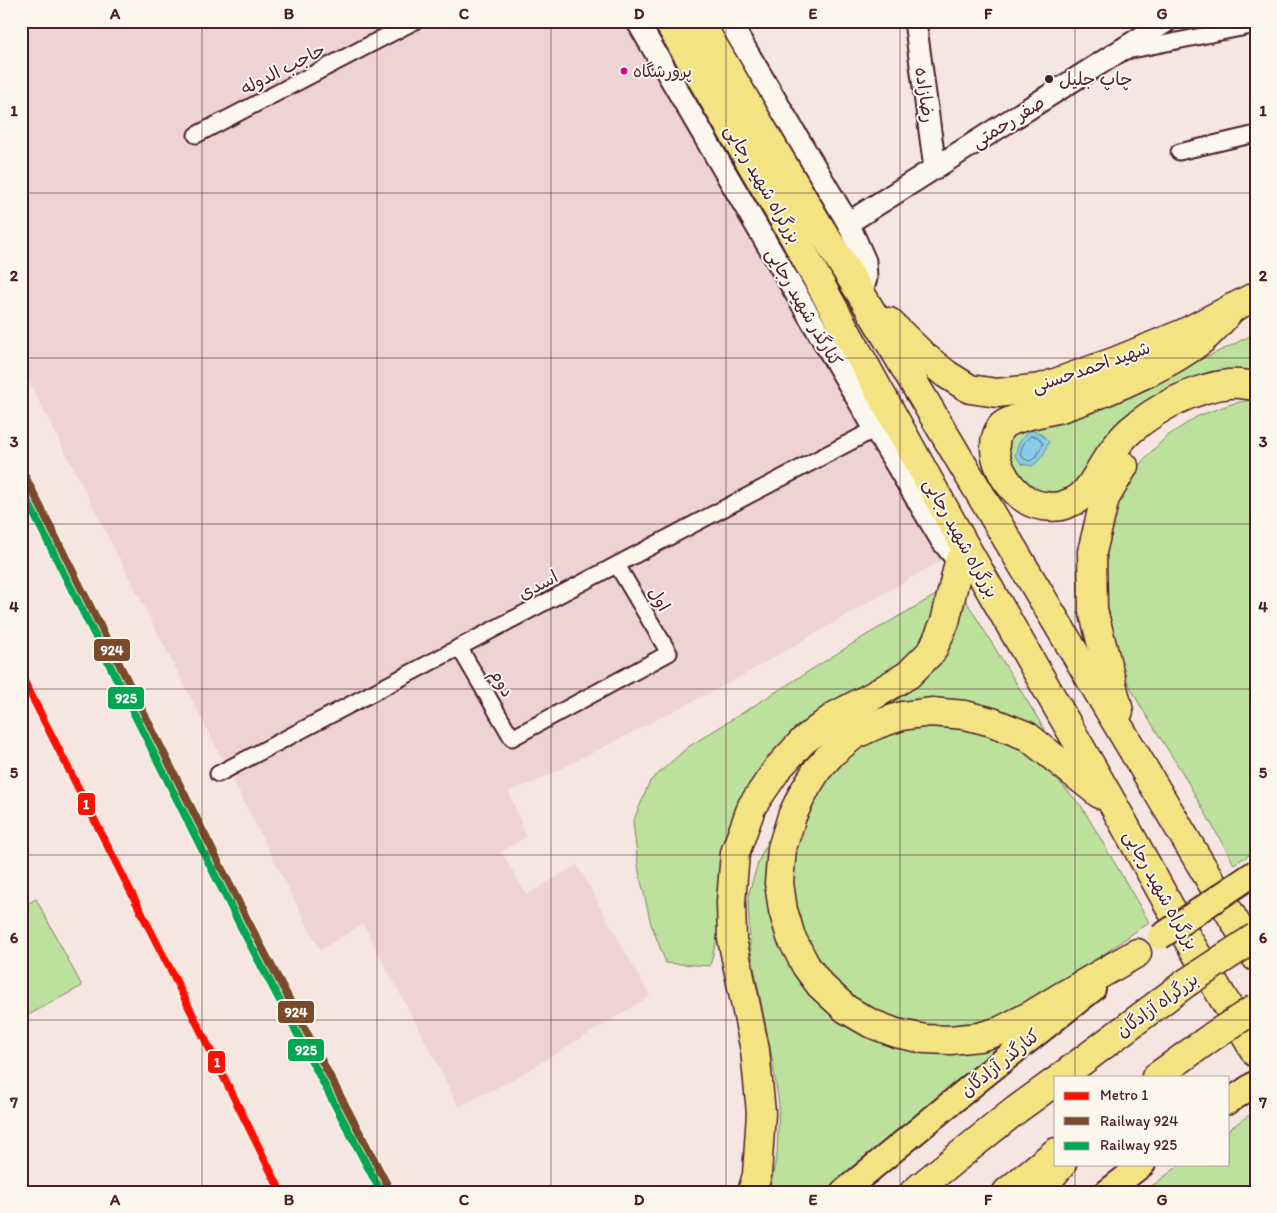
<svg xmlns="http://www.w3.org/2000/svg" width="1277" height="1213" font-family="Itim,'Playpen Sans Arabic',sans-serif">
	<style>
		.built { fill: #eed2d4 }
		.green { fill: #bbe19c; stroke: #828064 }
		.water { fill: #87cde9; stroke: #6f879d }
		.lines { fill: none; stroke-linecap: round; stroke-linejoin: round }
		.shore { stroke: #626577; stroke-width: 1 }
		.street-casing { stroke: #4a1f2b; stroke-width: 19 }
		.secondary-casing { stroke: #4a1f2b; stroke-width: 25 }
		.primary-casing { stroke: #4a1f2b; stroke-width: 28 }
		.highway-casing { stroke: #4a1f2b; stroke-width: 31 }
		.street { stroke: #fbf7ec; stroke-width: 15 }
		.secondary { stroke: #fbf7ec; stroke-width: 21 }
		.primary { stroke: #f4e382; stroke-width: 24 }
		.highway { stroke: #f4e382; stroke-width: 28 }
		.primary-bridge-casing { stroke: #4a1f2b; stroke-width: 28; stroke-linecap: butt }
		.highway-bridge-casing { stroke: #4a1f2b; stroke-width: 31; stroke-linecap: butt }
		.primary-bridge { stroke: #f4e382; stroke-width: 24 }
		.highway-bridge { stroke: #f4e382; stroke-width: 28 }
		.rail-1-casing { stroke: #fbf7ec; stroke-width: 11 }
		.rail-2-casing { stroke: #fbf7ec; stroke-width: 11 }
		.rail-1 { stroke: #7a4b2a; stroke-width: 8 }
		.rail-2 { stroke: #00a651; stroke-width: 8 }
		.metro-1-casing { stroke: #fbf7ec; stroke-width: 11 }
		.metro-1 { stroke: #ff0f04; stroke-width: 8 }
		.grid { fill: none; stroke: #4a1f2b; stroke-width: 1; stroke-opacity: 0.55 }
		.bus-dot { fill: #e5007d; stroke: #fbf7ec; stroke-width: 2 }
		.poi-dot { fill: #4a1f2b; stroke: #fbf7ec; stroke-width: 2 }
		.labels { text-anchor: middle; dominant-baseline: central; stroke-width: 4; stroke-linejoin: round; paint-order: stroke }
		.bus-label { font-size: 17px; fill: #4a1f2b; stroke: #fbf7ec; text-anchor: start }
		.street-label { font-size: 18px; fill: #4a1f2b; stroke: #fbf7ec }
		.poi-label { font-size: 18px; fill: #4a1f2b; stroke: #fbf7ec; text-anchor: start }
		.line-badge { stroke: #fbf7ec; stroke-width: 2 }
		.badge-label { font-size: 14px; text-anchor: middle; font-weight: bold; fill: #fff }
		.neatline { fill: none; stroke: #4a1f2b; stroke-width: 2 }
		.grid-label { font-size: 16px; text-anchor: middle; font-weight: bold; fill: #4a1f2b }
	</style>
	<rect width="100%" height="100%" fill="#f5e6e1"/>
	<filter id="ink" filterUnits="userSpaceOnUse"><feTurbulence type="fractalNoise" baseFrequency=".02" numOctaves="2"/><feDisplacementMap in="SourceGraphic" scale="10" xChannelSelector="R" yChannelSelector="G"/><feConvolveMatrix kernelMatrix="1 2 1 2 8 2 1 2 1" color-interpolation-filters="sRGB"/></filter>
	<g filter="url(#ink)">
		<path class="built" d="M21 21H630L947 557 740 677 535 782 509 791 526 837 501 852 527 895 577 865 650 996 519 1076 459 1107 430 1050 363 924 320 950 21 366Z"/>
		<g class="green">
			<path d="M1256 333V372L1243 371 1207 376 1079 484 1067 490 1052 495 1039 492 1026 486 1006 456 1011 433C1093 402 1178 374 1256 333Z"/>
			<path d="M1256 399V851L1234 864 1182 772 1141 707 1114 657 1102 600 1108 521 1131 476 1145 458 1166 437 1198 416 1231 404Z"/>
			<path d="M957 586 1046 732 1002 713 865 715 911 686Z"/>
			<path d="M939 593 935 623 918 652 782 749 721 922 710 966 666 963 651 924 639 872 633 822 650 781 688 747 865 636Z"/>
			<path d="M924 727 953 728 985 734 1013 744 1035 757 1050 771 1082 807 1149 922 1083 969 998 1021 941 1030 907 1023 874 1012 852 998 835 981 811 946 797 917 791 874 801 819 819 788 846 757 867 743 893 731Z"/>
			<path d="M768 840 769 861 811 988 934 1049 1068 999 826 1192H769L777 1154 779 1105 772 1058 750 946 748 896 759 860Z"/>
			<path d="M36 899 82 986 21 1019V907Z"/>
			<path d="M1256 1110V1192H1144L1181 1164H1228V1130Z"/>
		</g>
		<path class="water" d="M1030 430 1040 433 1049 442C1044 454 1042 459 1032 466L1022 464 1015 456C1017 444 1021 438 1030 430Z"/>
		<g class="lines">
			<path class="shore" d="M1031 436 1038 437 1043 444 1036 457 1030 461 1024 459 1020 454C1022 446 1024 441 1031 436Z"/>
			<defs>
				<g id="street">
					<path d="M1127 51 1256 25"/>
					<path d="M196 135 415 21"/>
					<path d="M1179 152 1256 134"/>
					<path d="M459 647 512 738 669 653 617 565"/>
					<path d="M218 774 875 429"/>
				</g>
				<g id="secondary">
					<path d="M637 21 875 429 942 541 959 562 970 572"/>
					<path d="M729 21 848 223 865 261 866 278 861 294"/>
					<path d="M915 21 935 168"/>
					<path d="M848 223 1167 21"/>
				</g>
				<g id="primary">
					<path d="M1228 1102 1256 1083"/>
					<path d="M843 1192 981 1078 1093 989"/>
					<path d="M1107 1192 1143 1164"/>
				</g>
				<g id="highway">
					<path d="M668 21 793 235 966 548 1113 804 1187 938 1256 1053"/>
					<path d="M699 21 819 226 861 294 1256 957"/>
					<path d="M1232 308C1223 319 1214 330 1203 339 1186 353 1168 362 1149 372 1120 386 1092 398 1061 408 1049 411 1007 418 1001 427 984 451 1006 488 1028 501 1037 506 1051 508 1061 506 1065 505 1068 503 1072 502 1089 495 1097 473 1107 459 1113 450 1123 437 1131 430 1158 407 1194 388 1229 384 1238 383 1247 385 1256 386"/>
					<path d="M889 322 925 357 946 374 970 389 997 393 1041 388 1116 361 1184 333 1256 296"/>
					<path d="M1119 711 1093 610 1092 552 1105 498 1124 466"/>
					<path d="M1101 795 1027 736 992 722 965 715 931 712 902 716 878 724 854 735 833 752 817 770 803 793 792 816 782 848 779 883 783 910 791 937 806 966 820 985 846 1009 870 1023 896 1033 925 1039 950 1040 979 1037 1000 1031 1033 1014 1059 998 1137 953"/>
					<path d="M1061 1077 1186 983"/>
					<path d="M1156 1077 1213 1036"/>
					<path d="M752 1192 757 1175 761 1113 755 1050 732 939 731 902 735 853 752 806 778 768 803 741 835 716 871 697 908 675 932 651 945 622 959 562"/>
					<path d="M914 1192 1016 1110 1056 1081"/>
					<path d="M1007 1192 1056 1152"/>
					<path d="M1038 1192 1062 1164"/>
				</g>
			</defs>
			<use href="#street" class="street-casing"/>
			<use href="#secondary" class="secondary-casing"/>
			<use href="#primary" class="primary-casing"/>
			<use href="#highway" class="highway-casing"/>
			<use href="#street" class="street"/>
			<use href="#secondary" class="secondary"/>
			<use href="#primary" class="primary"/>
			<use href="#highway" class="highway"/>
			<defs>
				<path id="primary-bridge" d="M1160 937 1256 872"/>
				<g id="highway-bridge">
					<path d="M1186 983 1256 937"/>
					<path d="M1213 1036 1256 1008"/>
				</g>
			</defs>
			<use href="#primary-bridge" class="primary-bridge-casing"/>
			<use href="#highway-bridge" class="highway-bridge-casing"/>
			<use href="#primary-bridge" class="primary-bridge"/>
			<use href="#highway-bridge" class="highway-bridge"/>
			<defs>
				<path id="rail-1" d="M21 468 249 923 391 1192"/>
				<path id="rail-2" d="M21 488 241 927 381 1192"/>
			</defs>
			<use href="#rail-1" class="rail-1-casing"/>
			<use href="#rail-2" class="rail-2-casing"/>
			<use href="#rail-1" class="rail-1"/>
			<use href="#rail-2" class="rail-2"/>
			<defs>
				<path id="metro-1" d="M21 675 170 969 281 1192"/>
			</defs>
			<use href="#metro-1" class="metro-1-casing"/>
			<use href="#metro-1" class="metro-1"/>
		</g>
	</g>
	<path class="grid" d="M202 21V1192M377 21V1192M551 21V1192M726 21V1192M900 21V1192M1075 21V1077M21 193H1256M21 358H1256M21 524H1256M21 689H1256M21 855H1256M21 1020H1256M1075 1164V1192"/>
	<circle class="bus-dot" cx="624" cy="71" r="4.5"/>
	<circle class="poi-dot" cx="1049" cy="79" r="5"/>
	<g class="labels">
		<g class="bus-label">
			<text x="633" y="71">پرورشگاه</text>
		</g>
		<g class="street-label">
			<text transform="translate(283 69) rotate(-27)">حاجب الدوله</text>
			<text transform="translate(925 95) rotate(82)">رضازاده</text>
			<text transform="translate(1008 122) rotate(-32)">صفر رحمتی</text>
			<text transform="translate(763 184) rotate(60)">بزرگراه شهید رجایی</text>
			<text transform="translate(804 307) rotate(60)">کنارگذر شهید رجایی</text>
			<text transform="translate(1091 367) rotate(-19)">شهید احمدحسنی</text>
			<text transform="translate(961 538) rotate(61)">بزرگراه شهید رجایی</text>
			<text transform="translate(538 585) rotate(-28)">اسدی</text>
			<text transform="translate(659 599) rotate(59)">اول</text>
			<text transform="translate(502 683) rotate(60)">دوم</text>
			<text transform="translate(1161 890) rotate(61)">بزرگراه شهید رجایی</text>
			<text transform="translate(1157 1005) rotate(-36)">بزرگراه آزادگان</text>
			<text transform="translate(1000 1063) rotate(-39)">کنارگذر آزادگان</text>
		</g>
		<g class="poi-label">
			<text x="1059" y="79">چاپ جلیل</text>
		</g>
	</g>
	<g class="line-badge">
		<rect x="93" y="638" width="38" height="24" rx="5" fill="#7a4b2a"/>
		<rect x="107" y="686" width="38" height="24" rx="5" fill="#00a651"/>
		<rect x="77" y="792" width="19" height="24" rx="5" fill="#ff0f04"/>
		<rect x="277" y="1000" width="38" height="24" rx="5" fill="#7a4b2a"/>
		<rect x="287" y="1038" width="38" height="24" rx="5" fill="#00a651"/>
		<rect x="207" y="1050" width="19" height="24" rx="5" fill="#ff0f04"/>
	</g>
	<g class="badge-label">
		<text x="112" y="655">924</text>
		<text x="126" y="703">925</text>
		<text x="86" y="809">1</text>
		<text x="296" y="1017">924</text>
		<text x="306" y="1055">925</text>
		<text x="217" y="1067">1</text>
	</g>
	<rect width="1277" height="1213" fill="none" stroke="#fbf7ec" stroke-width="55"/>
	<rect x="1054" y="1076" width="175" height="90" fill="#fbf7ec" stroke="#b4a19f"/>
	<rect x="1064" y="1092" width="25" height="8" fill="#ff0f04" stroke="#b4a19f"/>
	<text x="1100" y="1100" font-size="15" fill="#4a1f2b">Metro 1</text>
	<rect x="1064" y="1117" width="25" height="8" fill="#7a4b2a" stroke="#b4a19f"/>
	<text x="1100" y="1126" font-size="15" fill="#4a1f2b">Railway 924</text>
	<rect x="1064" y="1142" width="25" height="8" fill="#00a651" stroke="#b4a19f"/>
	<text x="1100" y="1150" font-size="15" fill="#4a1f2b">Railway 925</text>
	<rect x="28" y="28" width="1222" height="1158" class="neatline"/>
	<g class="grid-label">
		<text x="115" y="19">A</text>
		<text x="289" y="19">B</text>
		<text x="464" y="19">C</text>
		<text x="639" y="19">D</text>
		<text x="813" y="19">E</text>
		<text x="988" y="19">F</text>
		<text x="1162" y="19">G</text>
		<text x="14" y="116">1</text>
		<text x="1263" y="116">1</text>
		<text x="14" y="281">2</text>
		<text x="1263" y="281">2</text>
		<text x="14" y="447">3</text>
		<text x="1263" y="447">3</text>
		<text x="14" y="612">4</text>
		<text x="1263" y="612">4</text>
		<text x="14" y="778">5</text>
		<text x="1263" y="778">5</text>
		<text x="14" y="943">6</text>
		<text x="1263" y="943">6</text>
		<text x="14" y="1108">7</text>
		<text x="1263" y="1108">7</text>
		<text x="115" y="1205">A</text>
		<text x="289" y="1205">B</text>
		<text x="464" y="1205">C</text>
		<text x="639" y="1205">D</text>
		<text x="813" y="1205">E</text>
		<text x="988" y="1205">F</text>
		<text x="1162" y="1205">G</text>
	</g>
</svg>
